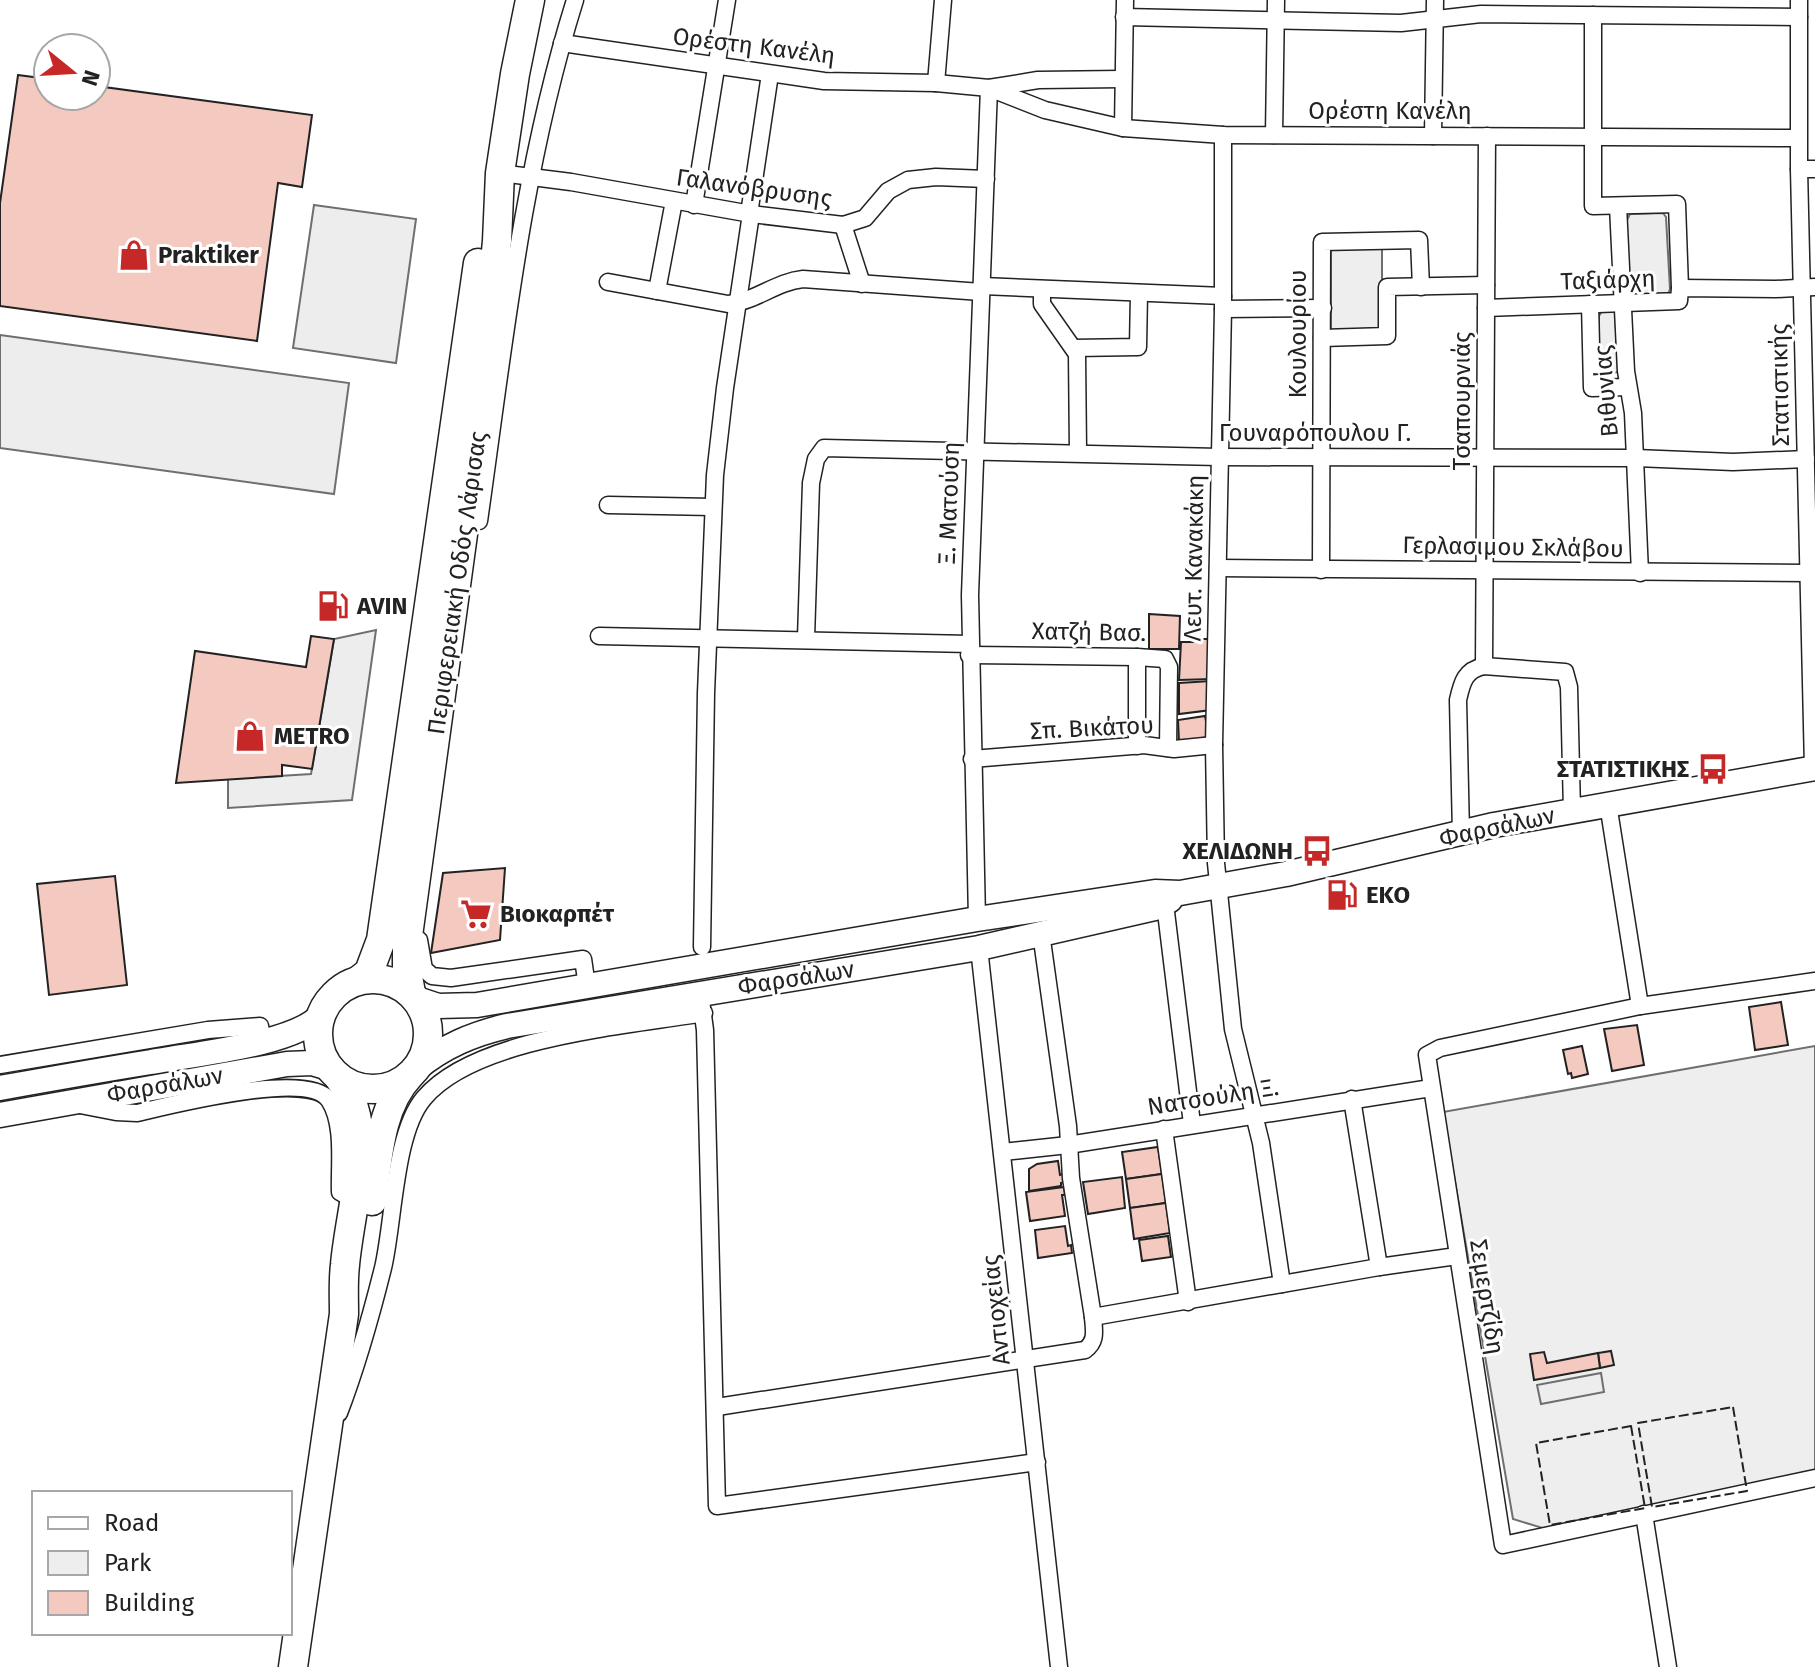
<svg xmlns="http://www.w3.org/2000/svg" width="1815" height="1667" font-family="'Fira Sans',sans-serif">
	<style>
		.green { fill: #eee; stroke: #6f6f6f; stroke-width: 2 }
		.parking { fill: #ededed; stroke: #6f6f6f; stroke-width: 2 }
		.building { fill: #f3c9c0; stroke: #222; stroke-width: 2 }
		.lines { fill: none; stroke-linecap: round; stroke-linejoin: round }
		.street-casing { stroke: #222; stroke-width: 19 }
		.primary-casing { stroke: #222; stroke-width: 27 }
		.highway-casing { stroke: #222; stroke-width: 31 }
		.street { stroke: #fff; stroke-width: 16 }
		.primary { stroke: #fff; stroke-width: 24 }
		.highway { stroke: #fff; stroke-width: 28 }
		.fence { stroke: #222; stroke-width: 2; stroke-dasharray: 10 4; stroke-linecap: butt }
		.labels { text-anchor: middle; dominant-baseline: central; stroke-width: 6; stroke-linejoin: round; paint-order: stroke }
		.street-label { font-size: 24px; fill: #222; stroke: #fff }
		.poi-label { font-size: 24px; font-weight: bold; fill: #222; stroke: #fff; text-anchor: start }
	</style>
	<rect width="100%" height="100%" fill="#fff"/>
	<g class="green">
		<path d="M1663 213 1666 217 1670 289 1668 294 1634 295 1629 292 1625 224 1630 214Z"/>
		<path d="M1331 245H1382V329L1331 331Z"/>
		<path d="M1615 310 1618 372 1607 374 1597 369 1599 316 1602 311Z"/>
		<path d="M1815 1046V1482L1549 1530 1513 1519 1443 1112Z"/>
	</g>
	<g class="parking">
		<path d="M314 205 416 219 396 363 293 348Z"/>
		<path d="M0 335 349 383 334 494 0 448Z"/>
		<path d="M376 630 352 800 228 808V779L311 774 334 639Z"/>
		<path d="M1601 1373 1604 1392 1541 1404 1537 1385Z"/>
	</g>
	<g class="building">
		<path d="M18 75 48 79V96H96V86L312 115 302 187 278 183 257 341 0 306V203Z"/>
		<path d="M1149 614 1180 616 1179 649H1149Z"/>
		<path d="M311 636 334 639 312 769 282 765V776L176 783 195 651 306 667Z"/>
		<path d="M1194 639H1213V679L1179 680 1181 642H1193Z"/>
		<path d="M1211 681V710L1179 714V683Z"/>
		<path d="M1205 716 1209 737 1179 742 1178 720Z"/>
		<path d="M505 868 500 940 431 953 443 873Z"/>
		<path d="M115 876 127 985 49 995 37 884Z"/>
		<path d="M1781 1002 1788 1045 1755 1050 1749 1007Z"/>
		<path d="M1637 1025 1644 1065 1612 1071 1604 1029Z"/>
		<path d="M1582 1046 1588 1074 1572 1078 1571 1073 1568 1074 1563 1050Z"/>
		<path d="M1158 1147 1162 1174 1126 1179 1122 1152Z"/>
		<path d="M1058 1161 1060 1175 1063 1174 1064 1182 1061 1183V1186L1029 1191V1169L1037 1164Z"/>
		<path d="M1162 1174 1166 1203 1130 1208 1126 1179Z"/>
		<path d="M1122 1177 1125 1208 1088 1214 1083 1182Z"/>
		<path d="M1064 1187 1065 1195H1062L1065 1216 1030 1221 1026 1192Z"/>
		<path d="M1166 1203 1170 1233 1134 1239 1130 1208Z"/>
		<path d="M1065 1226 1068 1246 1071 1245 1072 1253 1038 1258 1035 1230Z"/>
		<path d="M1168 1236 1171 1257 1142 1261 1139 1240Z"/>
		<path d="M1611 1351 1614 1365 1600 1368 1598 1353Z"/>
		<path d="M1544 1352 1547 1363 1598 1353 1600 1368 1534 1380 1530 1354Z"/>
	</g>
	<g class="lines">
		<defs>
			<g id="street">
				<path d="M1799 0V169L1813 768"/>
				<path d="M1593 15V206L1677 204 1680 288"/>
				<path d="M1124 17 1401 23 1481 14 1799 17"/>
				<path d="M562 43 824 81 936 83 989 88 1038 80 1122 79"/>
				<path d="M936 83 943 0"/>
				<path d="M1123 128 1125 0"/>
				<path d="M1223 135V309L1214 745 1216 863 1233 1029 1261 1143 1282 1284"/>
				<path d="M1274 135 1276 0"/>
				<path d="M1433 136 1435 0"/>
				<path d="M1799 169H1815"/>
				<path d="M500 173 571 182 751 214 843 225 865 218 888 191 908 180 936 177 986 179"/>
				<path d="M694 205 727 0"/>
				<path d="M1618 206 1626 371 1633 413 1640 573"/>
				<path d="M749 214 770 74"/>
				<path d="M843 225 862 284"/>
				<path d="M608 282 728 304C755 302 775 282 803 279L981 292"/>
				<path d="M982 286 1223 296"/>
				<path d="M1042 289V304L1077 354 1078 452"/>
				<path d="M657 291 674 201"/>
				<path d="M1590 304 1592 388 1628 387"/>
				<path d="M1486 308 1679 301 1680 288 1776 289 1815 287"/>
				<path d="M1223 309 1323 308"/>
				<path d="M1322 338 1387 336V287L1486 285"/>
				<path d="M1074 348 1138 347 1139 293"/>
				<path d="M608 505 713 507"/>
				<path d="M479 521C504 346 522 169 575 0"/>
				<path d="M1218 568 1807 573"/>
				<path d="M1321 570 1322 242 1419 240 1421 287"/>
				<path d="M599 636 970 644"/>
				<path d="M806 638 811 483 816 459 824 448 1219 457 1636 458 1733 462 1806 459"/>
				<path d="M969 655 1137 657 1165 659 1169 667 1168 748"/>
				<path d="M1484 666 1487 136"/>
				<path d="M1137 746V657"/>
				<path d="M972 759 1144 745 1174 749 1214 745"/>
				<path d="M1608 804 1640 1006"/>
				<path d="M1461 834 1458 700C1462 682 1465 670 1484 666L1565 672 1569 687 1572 811"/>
				<path d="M1165 904 1192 1124"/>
				<path d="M977 919 970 595 989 88 1045 110 1123 128 1223 135 1798 138"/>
				<path d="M419 940 424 969 432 976 451 978 583 959 587 986"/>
				<path d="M702 947 706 693 715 475 725 388 751 214"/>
				<path d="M979 948 1059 1667"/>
				<path d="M1815 981 1640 1006 1440 1048 1427 1055 1503 1545 1815 1478"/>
				<path d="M700 993 705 1030 717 1506 1037 1462"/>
				<path d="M0 1065 208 1030 260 1026 263 1041"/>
				<path d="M1352 1099 1379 1267"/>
				<path d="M80 1105 116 1112 137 1113C171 1105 309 1070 329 1100 345 1124 339 1165 340 1192L354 1200"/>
				<path d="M1164 1129 1188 1302"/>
				<path d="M1003 1152 1068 1145 1431 1088"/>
				<path d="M1093 1317 1379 1267 1457 1256"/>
				<path d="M717 1407 1085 1350C1097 1341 1094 1331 1093 1317L1071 1178 1068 1126 1041 933"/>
				<path d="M339 1413C357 1366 371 1316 383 1268 394 1222 394 1133 424 1098 475 1037 628 1026 704 1013"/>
				<path d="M1644 1514 1668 1667"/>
			</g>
			<g id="primary">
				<path d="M417 999 438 1006 477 1005 977 919 1155 892 1180 893 1286 874 1494 825 1815 768"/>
				<path d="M416 1069C444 1046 473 1034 507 1026L979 948 1159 907 1170 900"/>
				<path d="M0 1088C50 1079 101 1070 151 1062 192 1054 294 1045 321 1015"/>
				<path d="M0 1115 287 1064 312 1063 329 1068"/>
			</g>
			<g id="highway">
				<circle cx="373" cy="1034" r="55"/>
				<path d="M359 980 369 972 381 940 478 263"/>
				<path d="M411 993 407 971V943L483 388 497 241 500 173 515 74 530 0"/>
				<path d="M372 1201C378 1159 379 1108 410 1075"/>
				<path d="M293 1667 344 1314C344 1298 343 1281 345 1265 350 1206 378 1129 339 1078"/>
			</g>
		</defs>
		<use href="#street" class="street-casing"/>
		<use href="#primary" class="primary-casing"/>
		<use href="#highway" class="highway-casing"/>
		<use href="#street" class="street"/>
		<use href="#primary" class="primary"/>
		<use href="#highway" class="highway"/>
		<g class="fence">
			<path d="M1733 1407 1747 1491 1652 1507 1638 1423Z"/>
			<path d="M1631 1426 1645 1508 1550 1525 1536 1443Z"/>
		</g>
	</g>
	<defs>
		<symbol id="shop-bare" viewBox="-9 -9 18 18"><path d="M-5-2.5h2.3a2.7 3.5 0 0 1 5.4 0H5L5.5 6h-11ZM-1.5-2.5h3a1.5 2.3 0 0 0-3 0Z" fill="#c62828" stroke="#fff" stroke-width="2.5" paint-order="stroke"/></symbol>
		<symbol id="fuel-bare" viewBox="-9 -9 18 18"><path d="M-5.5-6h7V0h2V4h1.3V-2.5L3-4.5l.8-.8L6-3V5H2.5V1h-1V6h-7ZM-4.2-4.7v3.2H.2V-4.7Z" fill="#c62828" stroke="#fff" stroke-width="2.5" paint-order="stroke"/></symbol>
		<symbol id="bus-bare" viewBox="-9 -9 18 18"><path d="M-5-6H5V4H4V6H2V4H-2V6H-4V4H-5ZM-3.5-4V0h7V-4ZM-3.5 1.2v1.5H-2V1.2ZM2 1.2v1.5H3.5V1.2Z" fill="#c62828" stroke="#fff" stroke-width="2.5" paint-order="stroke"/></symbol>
		<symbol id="supermarket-bare" viewBox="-9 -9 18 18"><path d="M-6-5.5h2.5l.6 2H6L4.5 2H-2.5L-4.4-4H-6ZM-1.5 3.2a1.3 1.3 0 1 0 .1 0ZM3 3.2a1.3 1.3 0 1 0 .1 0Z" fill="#c62828" stroke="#fff" stroke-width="2.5" paint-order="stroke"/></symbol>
	</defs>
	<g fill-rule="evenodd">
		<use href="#shop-bare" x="112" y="233" width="44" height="44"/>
		<use href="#fuel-bare" x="311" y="584" width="44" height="44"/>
		<use href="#shop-bare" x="228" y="714" width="44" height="44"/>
		<use href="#bus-bare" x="1691" y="747" width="44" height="44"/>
		<use href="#bus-bare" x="1295" y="829" width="44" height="44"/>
		<use href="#fuel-bare" x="1320" y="873" width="44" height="44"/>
		<use href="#supermarket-bare" x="454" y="892" width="44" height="44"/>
	</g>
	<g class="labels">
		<g class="street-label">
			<text transform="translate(754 46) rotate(7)">Ορέστη Κανέλη</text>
			<text x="1390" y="111">Ορέστη Κανέλη</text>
			<text transform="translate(754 188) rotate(8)">Γαλανόβρυσης</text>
			<text transform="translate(1608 280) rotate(-2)">Ταξιάρχη</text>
			<text transform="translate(1298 334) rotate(-90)">Κουλουρίου</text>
			<text transform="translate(1780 385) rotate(-91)">Στατιστικής</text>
			<text transform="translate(1606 391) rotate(-95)">Βιθυνίας</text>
			<text transform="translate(1462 401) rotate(-90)">Τσαπουρνιάς</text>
			<text x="1315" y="433">Γουναρόπουλου Γ.</text>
			<text transform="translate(949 503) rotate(-88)">Ξ. Ματούση</text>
			<text transform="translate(1513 547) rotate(1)">Γερλασιμου Σκλάβου</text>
			<text transform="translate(1194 558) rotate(-89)">Λευτ. Κανακάκη</text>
			<text transform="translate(457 583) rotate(-82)">Περιφερειακή Οδός Λάρισας</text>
			<text transform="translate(1089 632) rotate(1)">Χατζή Βασ.</text>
			<text transform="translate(1092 728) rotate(-3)">Σπ. Βικάτου</text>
			<text transform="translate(1497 827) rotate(-12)">Φαρσάλων</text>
			<text transform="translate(796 978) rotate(-9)">Φαρσάλων</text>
			<text transform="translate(165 1085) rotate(-10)">Φαρσάλων</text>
			<text transform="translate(1213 1097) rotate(-9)">Νατσούλη Ξ.</text>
			<text transform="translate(1487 1297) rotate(81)">Σεμερτζίδη</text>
			<text transform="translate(996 1310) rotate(-96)">Αντιοχείας</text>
		</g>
		<g class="poi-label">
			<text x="158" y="255">Praktiker</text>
			<text x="357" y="606">AVIN</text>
			<text x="274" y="736">METRO</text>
			<text x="1689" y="769" text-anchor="end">ΣΤΑΤΙΣΤΙΚΗΣ</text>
			<text x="1293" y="851" text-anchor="end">ΧΕΛΙΔΩΝΗ</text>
			<text x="1366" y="895">EKO</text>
			<text x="500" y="914">Βιοκαρπέτ</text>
		</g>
	</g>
	<rect x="32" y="1491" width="260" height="144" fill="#ffffff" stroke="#a7a7a7" stroke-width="2"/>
	<rect x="48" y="1517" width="40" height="12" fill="#ffffff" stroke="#a7a7a7" stroke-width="2"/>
	<text x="104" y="1531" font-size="24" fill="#222222">Road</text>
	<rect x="48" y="1551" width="40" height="24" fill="#eeeeee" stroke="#a7a7a7" stroke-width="2"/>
	<text x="104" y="1571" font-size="24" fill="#222222">Park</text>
	<rect x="48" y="1591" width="40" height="24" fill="#f3c9c0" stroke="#a7a7a7" stroke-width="2"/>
	<text x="104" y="1611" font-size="24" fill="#222222">Building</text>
	<g transform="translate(72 72) rotate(108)"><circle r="38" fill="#ffffff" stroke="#a7a7a7" stroke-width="2"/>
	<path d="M0-6L14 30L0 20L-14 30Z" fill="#c62828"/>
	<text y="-12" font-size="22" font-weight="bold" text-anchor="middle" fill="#222222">N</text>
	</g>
</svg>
